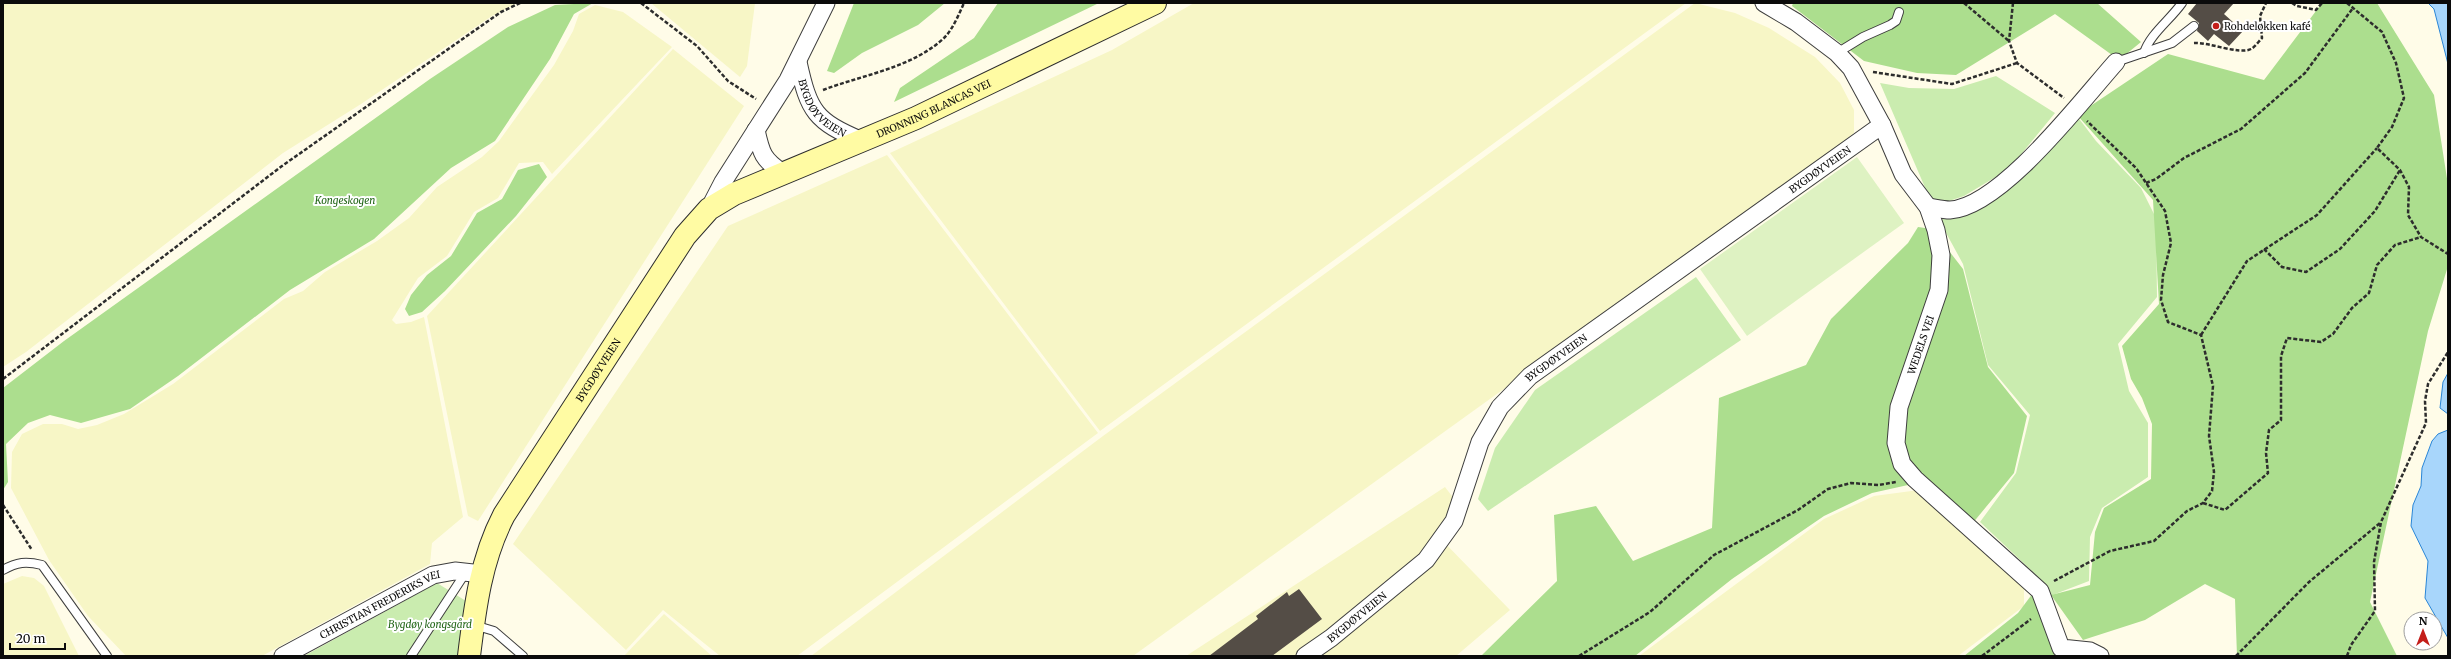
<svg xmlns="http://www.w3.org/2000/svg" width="2451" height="659" font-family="Merriweather,serif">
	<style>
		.farmland { fill: #f7f6c6 }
		.green { fill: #caecaf }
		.forest { fill: #acde8e }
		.pitch { fill: #def2c2 }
		.water { fill: #a8d6fb; stroke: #2a86d7 }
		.building { fill: #544d46 }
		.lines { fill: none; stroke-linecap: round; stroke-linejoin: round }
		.lane-casing { stroke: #3e3e3e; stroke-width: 10 }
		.street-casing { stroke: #3e3e3e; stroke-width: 19 }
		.secondary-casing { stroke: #2d2d2d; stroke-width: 24 }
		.path { stroke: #2d2d2d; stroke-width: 2.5; stroke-dasharray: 4 2; stroke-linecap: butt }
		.lane { stroke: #fff; stroke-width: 8 }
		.street { stroke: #fff; stroke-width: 17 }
		.secondary { stroke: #fffba3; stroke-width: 22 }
		.poi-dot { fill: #c41e1a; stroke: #fff; stroke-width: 1.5 }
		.labels { text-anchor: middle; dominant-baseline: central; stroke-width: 4; stroke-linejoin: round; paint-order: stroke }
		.poi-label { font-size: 10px; fill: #0b0b0b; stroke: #fff; text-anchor: start }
		.street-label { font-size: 10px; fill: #0b0b0b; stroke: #fff }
		.park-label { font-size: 10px; font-style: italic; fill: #226617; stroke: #fff }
	</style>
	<rect width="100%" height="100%" fill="#fffce8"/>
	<g class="farmland">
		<path d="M3 3H517L492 16 361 104 283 153 26 352 3 367Z"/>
		<path d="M651 3H755L747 66 740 77Z"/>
		<path d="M1194 3H1686L1100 431 890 153 1112 50Z"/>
		<path d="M1695 3 1735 13 1769 28 1815 57 1840 83 1854 110V133L1816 164 1133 656H811L1103 436Z"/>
		<path d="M595 5 623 12 672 47 552 174 543 162 519 163 498 198 474 212 447 256 418 278 392 320 396 324 411 322 424 317 463 517 432 543 430 564 262 656H126L88 616 49 560 11 488 12 452 22 434 43 424H62L78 429 97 425 124 414 173 384 284 299 303 291 325 272 377 241 409 218 437 187 482 157 499 141 554 65 573 31 579 14Z"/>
		<path d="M673 49 744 106 478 521 468 516 427 316Z"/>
		<path d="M887 155 1098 433 797 656H720L663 610 626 650 513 544 728 226Z"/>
		<path d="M1445 487 1455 500 1438 536 1510 610 1456 656H1186Z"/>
		<path d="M1919 490 2024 588V606L1958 656H1639L1824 519 1874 496Z"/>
		<path d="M22 576 34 578 44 586 79 656H3V584Z"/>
		<path d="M664 614 712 656H624Z"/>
	</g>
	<g class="green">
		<path d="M1996 76 2055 113 2009 169 1964 196 1943 203 1930 199 1880 83 1909 88 1954 89Z"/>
		<path d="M2077 116 2096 141 2141 188 2156 218 2157 297 2118 344 2129 391 2148 423V477L2102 508 2090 537 2089 581 2050 596 2036 575 1980 522 2016 473 2030 415 1988 365 1963 264 1939 220 1974 211 2026 175Z"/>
		<path d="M1696 277 1741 340 1488 511 1478 499 1495 448 1535 390Z"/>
		<path d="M437 583 466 601 459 656H304Z"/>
	</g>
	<g class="forest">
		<path d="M593 3 574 14 550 59 495 141 451 168 374 239 290 290 178 376 130 409 81 423 50 415 28 423 6 444 8 482 3 490V388L64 341 430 79 508 27 555 5Z"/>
		<path d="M854 3H945L918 25 862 53 834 73 827 71Z"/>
		<path d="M998 3H1099L894 102 900 88 974 38Z"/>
		<path d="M1793 3H2097L2141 42 2119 60 2055 14 1956 75 1917 73 1864 61 1792 6Z"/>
		<path d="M2322 3H2377L2434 95 2448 185V266L2428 331 2370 602 2397 656H2237L2235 599 2205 584 2145 620 2083 640 2051 595 2090 585 2095 532 2104 508 2151 479 2152 424 2142 398 2131 379 2122 346 2159 304 2153 200 2077 115 2168 54 2264 80Z"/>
		<path d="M539 164 547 177 516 216 445 291 422 312 409 316 405 309 411 295 427 275 451 256 477 213 502 199 518 170Z"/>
		<path d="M1918 227 1932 229 1963 269 1988 367 2027 416 2014 473 1972 524 1926 481 1872 493 1824 516 1732 579 1635 656H1481L1557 581 1554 515 1596 506 1633 561 1712 528 1719 398 1806 365 1831 319 1908 243Z"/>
		<path d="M2033 593 2056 652 2053 656H1964L2018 613Z"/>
	</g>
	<path class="pitch" d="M1857 157 1904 223 1747 336 1700 269Z"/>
	<g class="water">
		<path d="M2428 3H2448V64L2434 9Z"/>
		<path d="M2448 373V414L2440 408 2443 382Z"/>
		<path d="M2448 430V638L2425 598 2428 561 2411 526 2413 505 2421 486 2422 468 2432 441 2438 434Z"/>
	</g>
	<g class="building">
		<path d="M2197 3H2234L2224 14 2243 31 2229 46 2214 34 2208 41 2197 31 2199 23 2188 14Z"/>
		<path d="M1299 589 1322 619 1272 656H1209L1258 619 1256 616 1287 592 1289 596Z"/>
	</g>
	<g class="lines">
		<defs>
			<g id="lane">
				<path d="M1837 53 1863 37 1890 25 1896 21 1899 12"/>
				<path d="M2144 53C2150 34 2170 20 2182 3"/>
				<path d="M2116 62 2172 43 2194 26"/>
				<path d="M3 570C17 562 26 561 42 565L107 656"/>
				<path d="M474 625 494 631 523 656"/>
				<path d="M411 656 466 572"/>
			</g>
			<g id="street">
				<path d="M1764 3 1796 22 1837 53 1851 68 1882 125 1903 174 1928 207 1936 230 1941 255 1939 290 1899 407 1896 443 1902 464 1915 479 2040 591 2061 648 2090 651 2100 656"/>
				<path id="s1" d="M798 62C809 112 815 121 862 141"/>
				<path d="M756 130C761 153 763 160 783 173"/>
				<path d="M1928 207C1935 208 1943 210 1950 210 2001 207 2082 100 2116 62"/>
				<path d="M709 209 723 182 788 80 826 3"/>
				<path id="s2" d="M283 656 433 575 455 571 482 574"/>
				<path id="s3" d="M1305 656 1331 638 1426 560 1454 521 1480 442 1500 407 1530 376 1882 125"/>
			</g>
			<g id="secondary">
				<path id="s4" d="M469 656C475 607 481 559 504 515L685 236 709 209 734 194 916 118 1155 3"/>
			</g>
		</defs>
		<use href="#lane" class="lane-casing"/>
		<use href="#street" class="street-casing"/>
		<use href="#secondary" class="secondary-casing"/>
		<g class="path">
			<path d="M641 3 697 46 728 81 756 99"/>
			<path d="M1964 3 2009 41"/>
			<path d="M2013 3 2009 41 2017 63 2064 98"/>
			<path d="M2292 3 2297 6 2316 10 2322 3"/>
			<path d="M2347 3 2382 32 2396 63 2404 98 2392 127 2377 148 2400 170 2409 187 2408 215 2421 237 2448 254"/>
			<path d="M2194 43C2209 42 2239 55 2251 49 2255 47 2259 41 2262 38L2260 16 2266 3"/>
			<path d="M1873 72 1952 84 2017 63"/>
			<path d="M823 90C862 75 912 68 944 38 953 29 959 14 964 3"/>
			<path d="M2146 183 2156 179 2184 158 2241 129 2305 73 2353 8"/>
			<path d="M2264 249 2282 267 2306 272 2340 249 2375 211 2400 170"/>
			<path d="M2201 335 2247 261 2317 215 2377 148"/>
			<path d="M3 379 282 166 501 12 520 3"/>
			<path d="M2203 503 2225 510 2268 473 2266 453 2269 430 2281 420V356L2287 338 2321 342 2333 334 2352 308 2369 293 2377 265 2395 245 2421 237"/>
			<path d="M3 505 32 550"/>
			<path d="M2054 581 2110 551 2154 541 2187 511 2203 503 2212 491 2214 472 2209 436 2213 386 2201 335 2168 322 2161 300 2163 275 2171 243 2165 211 2136 168 2087 121"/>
			<path d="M1579 656 1650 612 1714 555 1798 510 1828 489 1851 483 1879 485 1896 482"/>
			<path d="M1982 656 2031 619"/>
			<path d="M2236 656 2309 582 2380 523"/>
			<path d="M2347 656 2351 645 2375 611 2374 562 2381 522 2426 423 2425 401 2428 384 2448 352"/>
		</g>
		<use href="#lane" class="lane"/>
		<use href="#street" class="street"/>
		<use href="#secondary" class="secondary"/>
	</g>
	<circle class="poi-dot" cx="2216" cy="26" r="4"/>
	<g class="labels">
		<g class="poi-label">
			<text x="2224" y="26">Rohdeløkken kafé</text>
		</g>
		<g class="street-label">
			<text stroke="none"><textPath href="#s1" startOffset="54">BYGDØYVEIEN</textPath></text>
			<text stroke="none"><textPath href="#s4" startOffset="761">DRONNING BLANCAS VEI</textPath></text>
			<text stroke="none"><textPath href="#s3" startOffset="725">BYGDØYVEIEN</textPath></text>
			<text transform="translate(1921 345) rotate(-71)">WEDELS VEI</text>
			<text stroke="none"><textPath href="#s3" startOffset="401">BYGDØYVEIEN</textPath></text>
			<text stroke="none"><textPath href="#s4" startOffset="319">BYGDØYVEIEN</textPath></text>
			<text stroke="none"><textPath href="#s2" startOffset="110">CHRISTIAN FREDERIKS VEI</textPath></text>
			<text stroke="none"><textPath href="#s3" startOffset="65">BYGDØYVEIEN</textPath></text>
		</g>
		<g class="park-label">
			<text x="345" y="200">Kongeskogen</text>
			<text x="430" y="624">Bygdøy kongsgård</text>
		</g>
	</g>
	<rect width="2451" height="659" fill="none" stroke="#0b0b0b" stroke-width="8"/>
	<g transform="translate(2423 631)"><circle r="19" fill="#ffffff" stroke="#9d9d9d"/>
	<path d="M0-3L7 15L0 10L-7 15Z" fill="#c41e1a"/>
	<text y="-6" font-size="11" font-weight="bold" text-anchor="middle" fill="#0b0b0b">N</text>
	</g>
	<path d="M10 643v6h55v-6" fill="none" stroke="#0b0b0b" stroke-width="2"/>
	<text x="16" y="643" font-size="12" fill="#0b0b0b" stroke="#ffffff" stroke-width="3" paint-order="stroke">20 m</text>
</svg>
